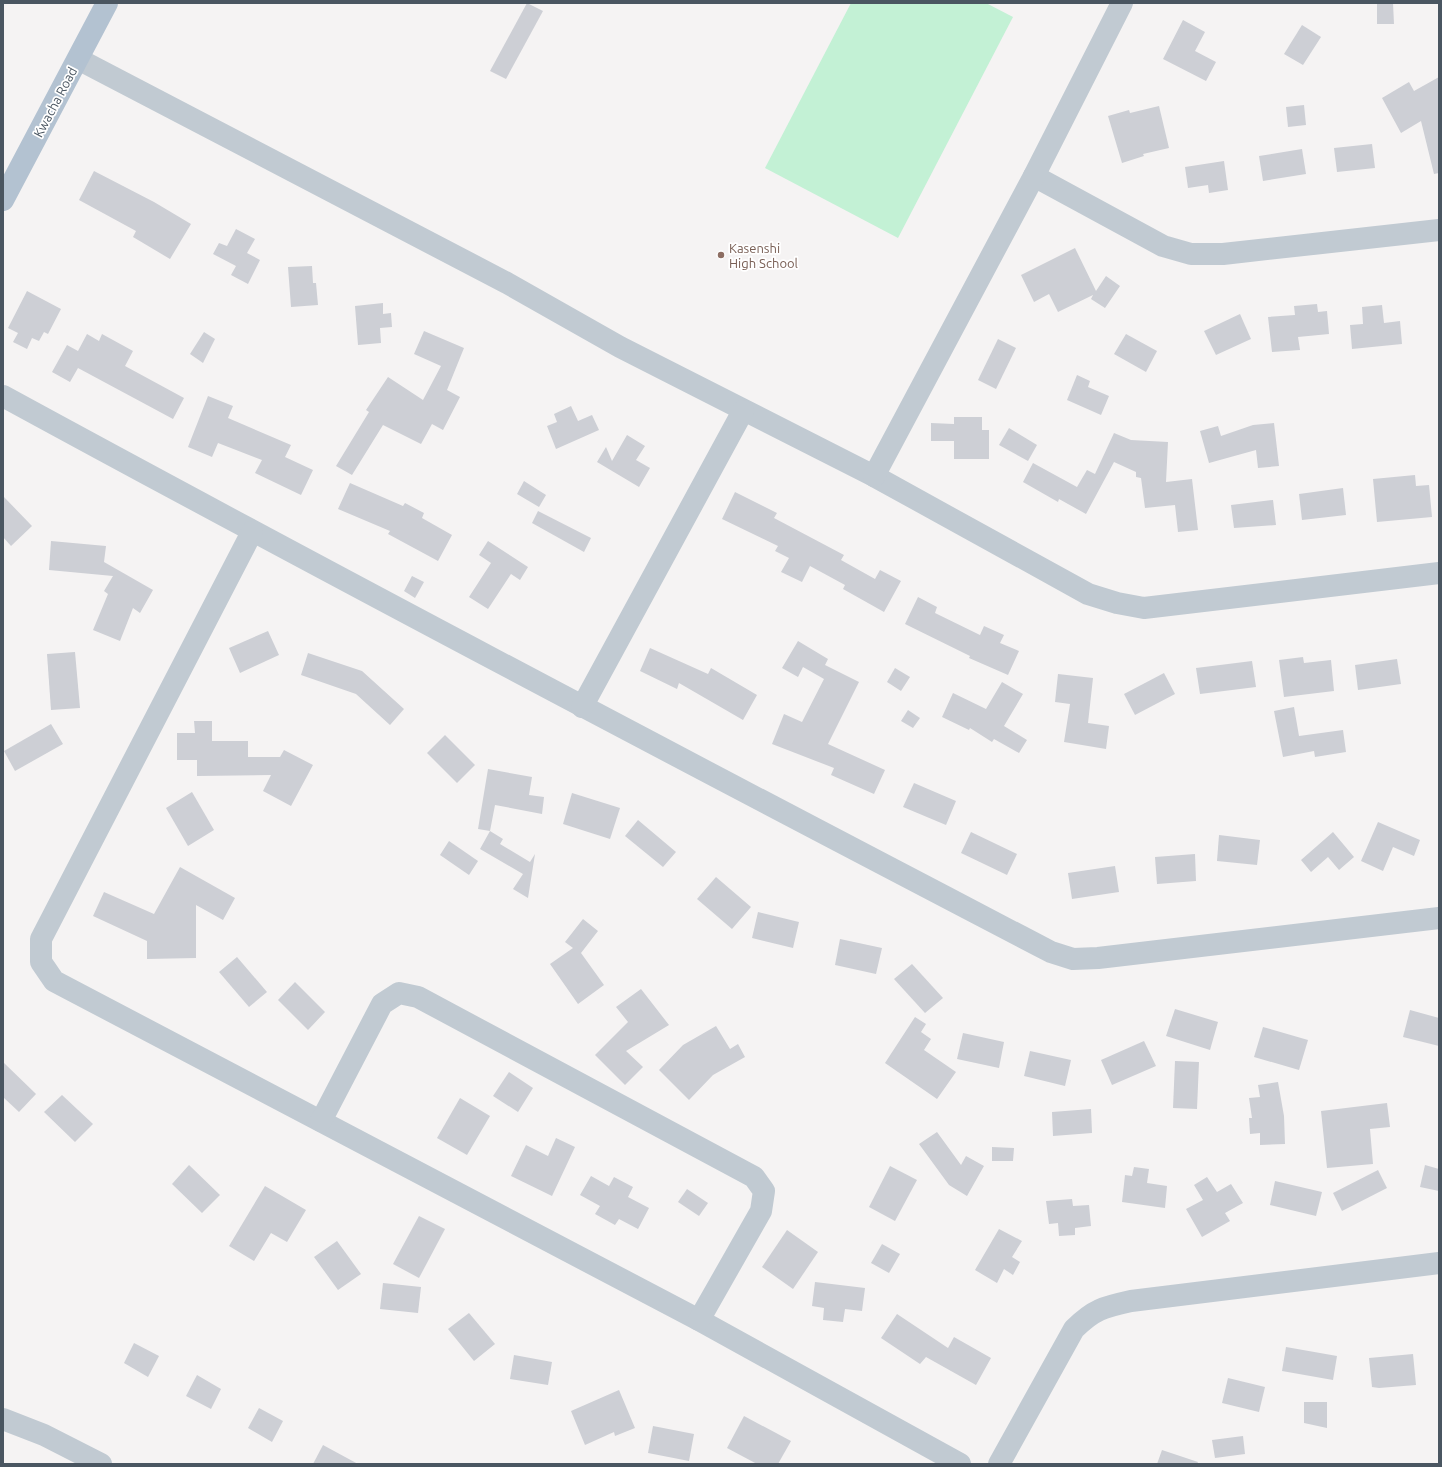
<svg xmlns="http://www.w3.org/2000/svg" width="1442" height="1467" font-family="Ubuntu,sans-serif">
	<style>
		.green { fill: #c3f1d5 }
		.building { fill: #cdcfd5 }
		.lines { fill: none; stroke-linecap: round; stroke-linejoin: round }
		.minor { stroke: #c1cad2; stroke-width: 22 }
		.major { stroke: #b3c2d1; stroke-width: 22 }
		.education-dot { fill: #8d6e63; stroke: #fff; stroke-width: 1.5 }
		.labels { text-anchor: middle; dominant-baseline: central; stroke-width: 3.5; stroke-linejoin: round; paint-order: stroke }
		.street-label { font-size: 13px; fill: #4a5661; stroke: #fff }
		.education-label { font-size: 13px; fill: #785e54; stroke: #fff; text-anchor: start }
	</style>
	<rect width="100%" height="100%" fill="#f5f3f3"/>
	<path class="green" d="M851 3H986L1013 17 898 238 765 168Z"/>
	<g class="building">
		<path d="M527 3 543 11 506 79 490 71Z"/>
		<path d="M1377 3H1393L1394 24H1377Z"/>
		<path d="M1183 20 1205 32 1195 51 1216 62 1206 81 1163 59Z"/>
		<path d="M1302 25 1321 37 1303 65 1284 54Z"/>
		<path d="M1439 77V173L1434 174 1421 121 1401 133 1382 98 1409 82 1414 91Z"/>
		<path d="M1304 105 1306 125 1288 127 1286 107Z"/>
		<path d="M1159 106 1169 148 1143 154 1144 156 1122 163 1108 116 1129 110 1130 113Z"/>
		<path d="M1372 144 1375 168 1337 172 1334 148Z"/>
		<path d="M1302 149 1306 174 1263 181 1259 156Z"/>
		<path d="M1224 161 1228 190 1209 193 1208 185 1188 188 1185 167Z"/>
		<path d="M94 171 154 202 191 224 170 259 133 237 136 231 79 200Z"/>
		<path d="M236 229 255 239 247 253 260 260 248 284 231 275 236 266 213 254 219 243 227 246Z"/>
		<path d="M1075 248 1096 291 1106 276 1120 286 1105 308 1091 299 1093 295 1058 312 1049 294 1034 302 1021 275Z"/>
		<path d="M312 266 313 283H316L318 305 291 307 288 267Z"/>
		<path d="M27 291 61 309 48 334 44 332 39 341 32 338 27 349 13 342 18 333 8 328Z"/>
		<path d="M383 303V314L391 313 392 327 380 328 381 343 358 345 355 306Z"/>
		<path d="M1317 304 1318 312 1327 311 1329 334 1298 337 1300 350 1272 352 1268 317 1295 315 1294 306Z"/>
		<path d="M1382 305 1384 323 1400 321 1402 344 1352 349 1350 325 1363 324 1362 307Z"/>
		<path d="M1240 314 1251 339 1216 355 1204 331Z"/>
		<path d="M424 331 464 348 447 390 460 397 443 430 432 424 421 444 383 425 352 475 336 466 369 412 366 410 388 377 423 400 441 366 414 354Z"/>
		<path d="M204 332 215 339 203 363 190 354Z"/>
		<path d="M87 334 99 341 102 334 133 351 125 366 184 398 173 419 78 368 70 382 52 372 67 345 78 351Z"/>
		<path d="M1126 334 1157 351 1146 372 1114 354Z"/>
		<path d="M998 339 1016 348 996 389 978 380Z"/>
		<path d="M1077 375 1090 381 1088 387 1109 396 1101 415 1067 400Z"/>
		<path d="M208 396 233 406 228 418 291 445 285 457 313 470 301 495 255 473 262 460 218 443 212 457 188 447Z"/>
		<path d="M571 406 578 421 592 415 599 430 556 449 547 426 557 422 554 414Z"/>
		<path d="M954 417H982V430H989V459H954V441H931V423L954 424Z"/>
		<path d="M1274 423 1279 466 1258 468 1256 450 1209 463 1200 431 1218 426 1221 436 1253 425Z"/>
		<path d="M1009 428 1037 445 1028 461 999 445Z"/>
		<path d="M1114 433 1131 440 1168 442 1166 482 1192 479 1198 530 1178 532 1175 505 1145 508 1141 478 1136 477V472L1114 462 1086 514 1059 499 1058 502 1023 482 1033 463 1077 487 1087 470 1095 474Z"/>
		<path d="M627 435 645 446 636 460 650 468 639 487 597 462 606 447 612 461Z"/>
		<path d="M1415 475 1416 486 1429 485 1432 517 1377 522 1373 479Z"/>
		<path d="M524 481 546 495 539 507 517 494Z"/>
		<path d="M350 483 403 506 405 503 424 513 422 518 452 535 438 561 388 534 390 531 338 509Z"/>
		<path d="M1343 488 1346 515 1302 520 1299 494Z"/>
		<path d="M735 492 777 513 774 518 844 555 841 560 875 579 880 570 901 581 884 612 843 589 845 585 810 566 802 582 781 572 789 558 775 551 778 546 722 519Z"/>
		<path d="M3 496 32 526 11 546 3 537Z"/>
		<path d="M1273 500 1276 525 1234 528 1231 505Z"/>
		<path d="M538 511 591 538 584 552 532 523Z"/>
		<path d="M51 541 106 546 104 562 153 590 140 613 133 608 120 641 93 630 108 594 104 591 113 576 49 570Z"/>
		<path d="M488 541 528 567 520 580 511 574 488 609 469 597 491 563 479 555Z"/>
		<path d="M412 576 424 582 415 598 404 591Z"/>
		<path d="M918 597 937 607 935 613 980 635 984 626 1004 635 1000 643 1019 651 1008 675 969 658 970 656 905 624Z"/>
		<path d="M268 631 279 655 240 673 229 648Z"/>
		<path d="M798 641 828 659 825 665 859 682 828 744 885 770 874 794 831 775 834 768 772 744 784 714 802 722 824 679 803 667 798 677 782 668Z"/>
		<path d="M650 648 708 674 711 668 757 695 743 720 679 683 677 689 640 671Z"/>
		<path d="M75 652 80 708 51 710 47 654Z"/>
		<path d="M308 653 362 671 404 709 390 725 356 694 301 675Z"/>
		<path d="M1303 657 1304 663 1331 660 1334 691 1284 697 1279 660Z"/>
		<path d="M1397 659 1401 684 1358 690 1355 665Z"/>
		<path d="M1252 661 1256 687 1200 694 1196 668Z"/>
		<path d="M895 668 910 677 901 691 887 682Z"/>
		<path d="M1164 673 1175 694 1135 715 1124 694Z"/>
		<path d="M1058 674 1093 678 1088 723 1109 726 1106 749 1064 742 1070 704 1055 702Z"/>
		<path d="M1002 682 1023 694 1004 726 1027 740 1019 753 994 739 992 742 970 728 969 730 942 717 953 693 986 709Z"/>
		<path d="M1294 707 1299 736 1343 730 1346 752 1315 757 1314 751 1283 757 1274 711Z"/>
		<path d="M908 710 920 718 913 728 901 721Z"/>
		<path d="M194 721H212V741H248V757H280L284 750 313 765 291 806 263 791 271 775 197 776V760H177V733H195Z"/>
		<path d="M51 724 63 744 15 771 4 751Z"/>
		<path d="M445 735 475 765 457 783 427 753Z"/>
		<path d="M488 769 532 777 529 795 544 797 542 814 495 805 490 831 478 829Z"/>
		<path d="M914 783 956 801 946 825 903 807Z"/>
		<path d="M192 792 214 830 188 846 166 808Z"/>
		<path d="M572 793 620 808 610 839 563 824Z"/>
		<path d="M638 820 676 852 663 867 625 836Z"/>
		<path d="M1378 822 1420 840 1414 856 1393 847 1383 871 1361 861Z"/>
		<path d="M490 831 503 839 500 844 530 862 535 854 528 898 513 889 523 874 480 849Z"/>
		<path d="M971 832 1017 854 1007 875 961 853Z"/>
		<path d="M1333 832 1354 857 1339 870 1328 857 1311 872 1301 860Z"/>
		<path d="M1219 835 1260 840 1257 865 1217 861Z"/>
		<path d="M449 841 478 861 469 875 440 855Z"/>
		<path d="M1195 854 1196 881 1157 884 1155 857Z"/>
		<path d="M1115 866 1119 892 1072 899 1068 873Z"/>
		<path d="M180 867 235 898 223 920 196 905V958L147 959V941L93 916 104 892 154 914Z"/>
		<path d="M716 877 751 907 732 929 697 899Z"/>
		<path d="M758 912 799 922 793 948 752 938Z"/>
		<path d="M583 919 598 931 581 953 604 985 578 1004 550 964 573 948 565 942Z"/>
		<path d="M840 939 882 948 876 974 835 965Z"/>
		<path d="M237 957 267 992 249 1007 219 972Z"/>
		<path d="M912 964 943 998 925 1013 894 979Z"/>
		<path d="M295 982 325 1012 308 1030 278 1000Z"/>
		<path d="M641 989 669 1025 626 1051 643 1067 625 1085 595 1055 628 1022 616 1007Z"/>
		<path d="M1175 1009 1218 1022 1210 1050 1166 1036Z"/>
		<path d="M1410 1010 1439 1018V1046L1403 1037Z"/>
		<path d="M915 1017 926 1024 921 1032 931 1039 924 1050 956 1072 937 1099 885 1063Z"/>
		<path d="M716 1026 730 1049 738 1044 745 1057 713 1075 689 1100 659 1070 683 1045Z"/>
		<path d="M1263 1027 1308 1040 1299 1070 1254 1057Z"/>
		<path d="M963 1033 1004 1042 999 1068 957 1059Z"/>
		<path d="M1144 1041 1156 1066 1112 1085 1101 1060Z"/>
		<path d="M1030 1051 1071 1060 1065 1086 1024 1076Z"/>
		<path d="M1175 1061 1199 1062 1197 1109 1173 1108Z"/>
		<path d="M3 1062 36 1094 19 1112 3 1097Z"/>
		<path d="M509 1072 533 1088 518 1112 493 1096Z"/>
		<path d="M1278 1082 1284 1116 1285 1144 1260 1145V1133L1250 1134 1249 1118H1252L1249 1098 1260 1097 1258 1085Z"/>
		<path d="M62 1095 93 1124 75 1142 44 1112Z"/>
		<path d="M460 1098 490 1116 467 1155 437 1138Z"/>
		<path d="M1387 1103 1390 1127 1370 1129 1373 1164 1327 1168 1321 1111Z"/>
		<path d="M1091 1109 1092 1133 1053 1136 1052 1112Z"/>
		<path d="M937 1132 961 1165 966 1156 984 1166 967 1196 949 1185 919 1144Z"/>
		<path d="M556 1138 575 1147 552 1196 511 1176 526 1145 548 1156Z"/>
		<path d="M992 1147 1014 1148 1013 1161H992Z"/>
		<path d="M189 1165 220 1195 202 1213 172 1184Z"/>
		<path d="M1425 1165 1439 1169V1191L1420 1187Z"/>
		<path d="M890 1166 917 1180 895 1221 869 1207Z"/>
		<path d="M1134 1167 1149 1169 1147 1183 1167 1186 1165 1208 1122 1202 1125 1175 1132 1176Z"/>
		<path d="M1378 1170 1387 1188 1342 1211 1333 1193Z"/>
		<path d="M591 1176 609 1186 614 1177 633 1187 628 1197 649 1208 638 1229 619 1219 615 1225 595 1214 600 1206 580 1195Z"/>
		<path d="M1207 1177 1217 1192 1231 1184 1243 1203 1225 1213 1230 1221 1202 1237 1186 1209 1203 1200 1194 1185Z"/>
		<path d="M1275 1181 1322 1192 1316 1216 1270 1205Z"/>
		<path d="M265 1186 306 1210 287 1242 271 1233 254 1261 229 1246Z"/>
		<path d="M687 1189 708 1203 699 1216 678 1202Z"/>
		<path d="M1072 1199 1073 1206 1089 1205 1091 1226 1075 1228V1235L1059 1236 1058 1223 1049 1224 1046 1201Z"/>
		<path d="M419 1216 445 1229 419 1278 393 1264Z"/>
		<path d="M999 1229 1022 1241 1012 1257 1020 1262 1013 1275 1004 1269 997 1283 975 1270Z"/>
		<path d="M787 1230 818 1252 793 1289 762 1267Z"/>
		<path d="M337 1241 361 1274 338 1290 314 1257Z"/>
		<path d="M882 1244 900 1254 889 1273 871 1263Z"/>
		<path d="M815 1282 865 1288 862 1311 845 1309 843 1322 823 1320 824 1308 812 1306Z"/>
		<path d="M383 1283 421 1287 418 1313 380 1309Z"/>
		<path d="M469 1313 495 1344 474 1361 448 1329Z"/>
		<path d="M897 1314 948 1348 954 1337 991 1358 976 1385 926 1357 920 1364 881 1338Z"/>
		<path d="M134 1343 159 1356 148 1377 124 1363Z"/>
		<path d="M1286 1347 1337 1356 1333 1380 1282 1371Z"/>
		<path d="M1413 1354 1416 1385 1379 1388 1372 1387 1369 1358Z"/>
		<path d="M514 1355 552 1362 548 1385 510 1379Z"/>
		<path d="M197 1375 221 1389 211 1409 186 1396Z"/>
		<path d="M1228 1378 1265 1387 1259 1412 1222 1403Z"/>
		<path d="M619 1390 635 1428 615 1436 614 1432 585 1445 571 1411Z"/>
		<path d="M1304 1402H1327V1428L1304 1423Z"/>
		<path d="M259 1408 283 1421 272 1442 248 1428Z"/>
		<path d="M744 1416 791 1441 778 1464H757L727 1448Z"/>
		<path d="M653 1426 694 1434 689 1461 648 1453Z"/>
		<path d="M1243 1436 1245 1454 1215 1458 1212 1440Z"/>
		<path d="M323 1445 358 1464H313Z"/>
		<path d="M1162 1450 1198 1462 1197 1464H1157Z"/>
	</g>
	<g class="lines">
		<g class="minor">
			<path d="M78 59 507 283 620 347 874 476 1088 594 1117 603 1144 608 1439 573"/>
			<path d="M1034 176 1163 246 1191 254H1223L1439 230"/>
			<path d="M3 396C350 585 700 769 1051 952L1073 959 1098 958 1439 918"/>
			<path d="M874 476 1034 176 1122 3"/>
			<path d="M252 532 41 939V962L54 981 699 1320 960 1464"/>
			<path d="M582 707 743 411"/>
			<path d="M321 1121 382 1004 399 993 418 997 754 1177 764 1191 761 1211 699 1320"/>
			<path d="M3 1419 44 1435 101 1464"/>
			<path d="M999 1464 1074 1329C1094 1309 1104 1307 1131 1301L1439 1263"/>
		</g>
		<path class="major" d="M3 200 107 3"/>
	</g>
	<circle class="education-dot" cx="721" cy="255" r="4"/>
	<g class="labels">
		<g class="street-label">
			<text transform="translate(55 102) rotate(-62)">Kwacha Road</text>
		</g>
		<g class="education-label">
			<text x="729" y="248">Kasenshi<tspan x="729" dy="15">High School</tspan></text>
		</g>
	</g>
	<rect width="1442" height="1467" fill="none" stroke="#4a5661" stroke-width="8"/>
</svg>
